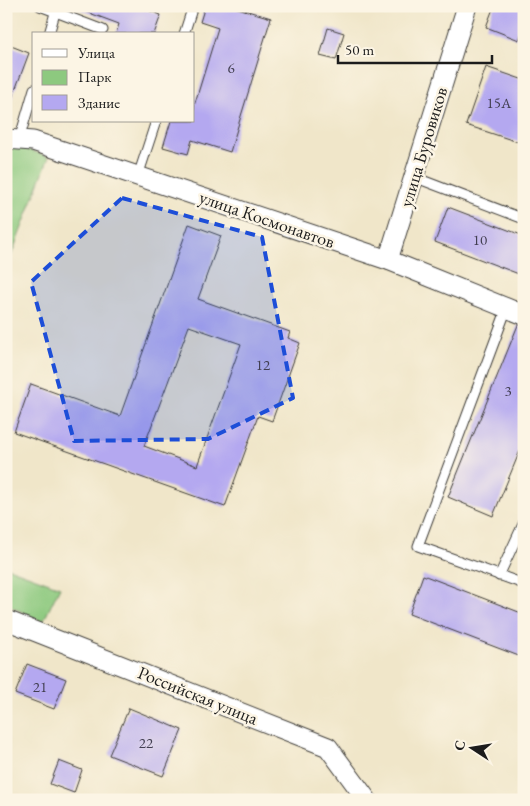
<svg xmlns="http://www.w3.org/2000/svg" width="530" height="806" font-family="'EB Garamond',serif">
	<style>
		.green { fill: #8dc97f; stroke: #54724e }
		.building { fill: #b4a8f0; fill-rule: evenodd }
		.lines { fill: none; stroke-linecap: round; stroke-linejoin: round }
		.lane-casing { stroke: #3c3a36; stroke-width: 11 }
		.street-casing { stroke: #3c3a36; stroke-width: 21 }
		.lane { stroke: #fff; stroke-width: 9 }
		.street { stroke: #fff; stroke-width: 19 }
		.marked { fill: #1d4ed8; fill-opacity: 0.2; stroke: #1d4ed8; stroke-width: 4; stroke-dasharray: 10 6; stroke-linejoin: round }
		.labels { text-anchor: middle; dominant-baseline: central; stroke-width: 5; stroke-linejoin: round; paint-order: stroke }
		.number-label { font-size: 15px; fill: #423f51 }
		.street-label { font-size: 18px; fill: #1c1c1c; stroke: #fcf5e5 }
	</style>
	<rect width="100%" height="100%" fill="#fcf5e5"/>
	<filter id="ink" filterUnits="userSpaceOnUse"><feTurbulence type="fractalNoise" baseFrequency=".02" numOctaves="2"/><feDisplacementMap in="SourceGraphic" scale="10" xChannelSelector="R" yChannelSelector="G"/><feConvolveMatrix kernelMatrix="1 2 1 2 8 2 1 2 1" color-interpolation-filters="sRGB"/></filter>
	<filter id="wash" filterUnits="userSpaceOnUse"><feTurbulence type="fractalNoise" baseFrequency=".0096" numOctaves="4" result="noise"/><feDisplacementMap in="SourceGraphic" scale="20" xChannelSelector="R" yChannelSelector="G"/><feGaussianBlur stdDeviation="1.12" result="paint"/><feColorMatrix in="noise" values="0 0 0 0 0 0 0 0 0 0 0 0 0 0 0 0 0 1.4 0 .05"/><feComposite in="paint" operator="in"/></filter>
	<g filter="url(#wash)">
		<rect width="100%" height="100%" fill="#f0e6c9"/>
		<g class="green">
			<path d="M6 145 18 146 49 157 6 269Z"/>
			<path d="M6 567 60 587 43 622 6 604Z"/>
		</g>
		<g id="blocks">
			<g class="building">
				<path d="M76 6H137L161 15 154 34H116L119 24 76 8Z"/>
				<path d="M205 6H231L271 18 230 152 192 140 188 154 163 147 171 121H194V106L218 28 200 22Z"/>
				<path d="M494 6H524V27L519 40 486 27Z"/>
				<path d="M328 28 344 33 336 60 320 56Z"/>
				<path d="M6 44 29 53 8 109H6Z"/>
				<path d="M486 67 524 80V135L521 143 466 125Z"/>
				<path d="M448 207 524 236V276L435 242Z"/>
				<path d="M189 224 221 236 198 299 290 332 288 338 300 343 272 421 258 416 225 507 14 432 31 384 120 416ZM189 326 241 344 197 466 144 446Z"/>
				<path d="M518 325 524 326V441L493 516 448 497Z"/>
				<path d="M423 575 524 614V658L409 614Z"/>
				<path d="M27 664 66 679 54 709 15 694Z"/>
				<path d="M129 708 182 730 163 776 109 755Z"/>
				<path d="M59 761 82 770 74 793 50 784Z"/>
			</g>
		</g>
	</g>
	<g filter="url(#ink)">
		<use href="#blocks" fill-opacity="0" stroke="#3c3a36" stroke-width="1"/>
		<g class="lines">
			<defs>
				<g id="lane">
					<path d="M40 6 103 30"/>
					<path d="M49 34 55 13"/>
					<path d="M184 34 193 6"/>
					<path d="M19 140 34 89"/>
					<path d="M138 176 156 121"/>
					<path d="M414 177 524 219"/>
					<path d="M507 308 418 546 524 584"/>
					<path d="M499 576 524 522"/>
				</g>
				<g id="street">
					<path d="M6 139 33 141 388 260 524 315"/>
					<path d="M388 260 467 6"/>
					<path d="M6 620 328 747 367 800"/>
				</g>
			</defs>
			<use href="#lane" class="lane-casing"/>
			<use href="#street" class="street-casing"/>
			<use href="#lane" class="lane"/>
			<use href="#street" class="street"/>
		</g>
	</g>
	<path class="marked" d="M122 198 262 237 293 398 208 439 74 441 31 282Z"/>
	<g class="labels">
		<g class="number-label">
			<text x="231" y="67">6</text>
			<text x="499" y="102">15А</text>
			<text x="480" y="239">10</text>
			<text x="263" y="364">12</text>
			<text x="508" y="390">3</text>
			<text x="40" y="686">21</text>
			<text x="146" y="742">22</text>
		</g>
		<g class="street-label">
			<text transform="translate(423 147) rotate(-73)">улица Буровиков</text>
			<text transform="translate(267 219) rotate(19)">улица Космонавтов</text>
			<text transform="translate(198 695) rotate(22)">Российская улица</text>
		</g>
	</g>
	<rect width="530" height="806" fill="none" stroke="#fcf5e5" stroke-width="25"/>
	<rect x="32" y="32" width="162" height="90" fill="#fcf5e5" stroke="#a29e95"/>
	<rect x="42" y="49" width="25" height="8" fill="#ffffff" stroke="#a29e95"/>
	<text x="78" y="58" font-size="15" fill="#1c1c1c">Улица</text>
	<rect x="42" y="70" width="25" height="15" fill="#8dc97f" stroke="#a29e95"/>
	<text x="78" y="82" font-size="15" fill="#1c1c1c">Парк</text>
	<rect x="42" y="95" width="25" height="15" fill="#b4a8f0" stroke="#a29e95"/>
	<text x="78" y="108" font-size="15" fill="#1c1c1c">Здание</text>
	<g transform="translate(472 748) rotate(282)" stroke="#fcf5e5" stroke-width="4" paint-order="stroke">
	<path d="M0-4L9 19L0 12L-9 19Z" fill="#1c1c1c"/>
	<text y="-8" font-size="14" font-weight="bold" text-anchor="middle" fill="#1c1c1c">С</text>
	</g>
	<path d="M338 55v8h154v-8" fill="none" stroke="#1c1c1c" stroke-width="2.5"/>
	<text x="345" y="55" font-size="15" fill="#1c1c1c" stroke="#fcf5e5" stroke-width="4" paint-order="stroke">50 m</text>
</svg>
